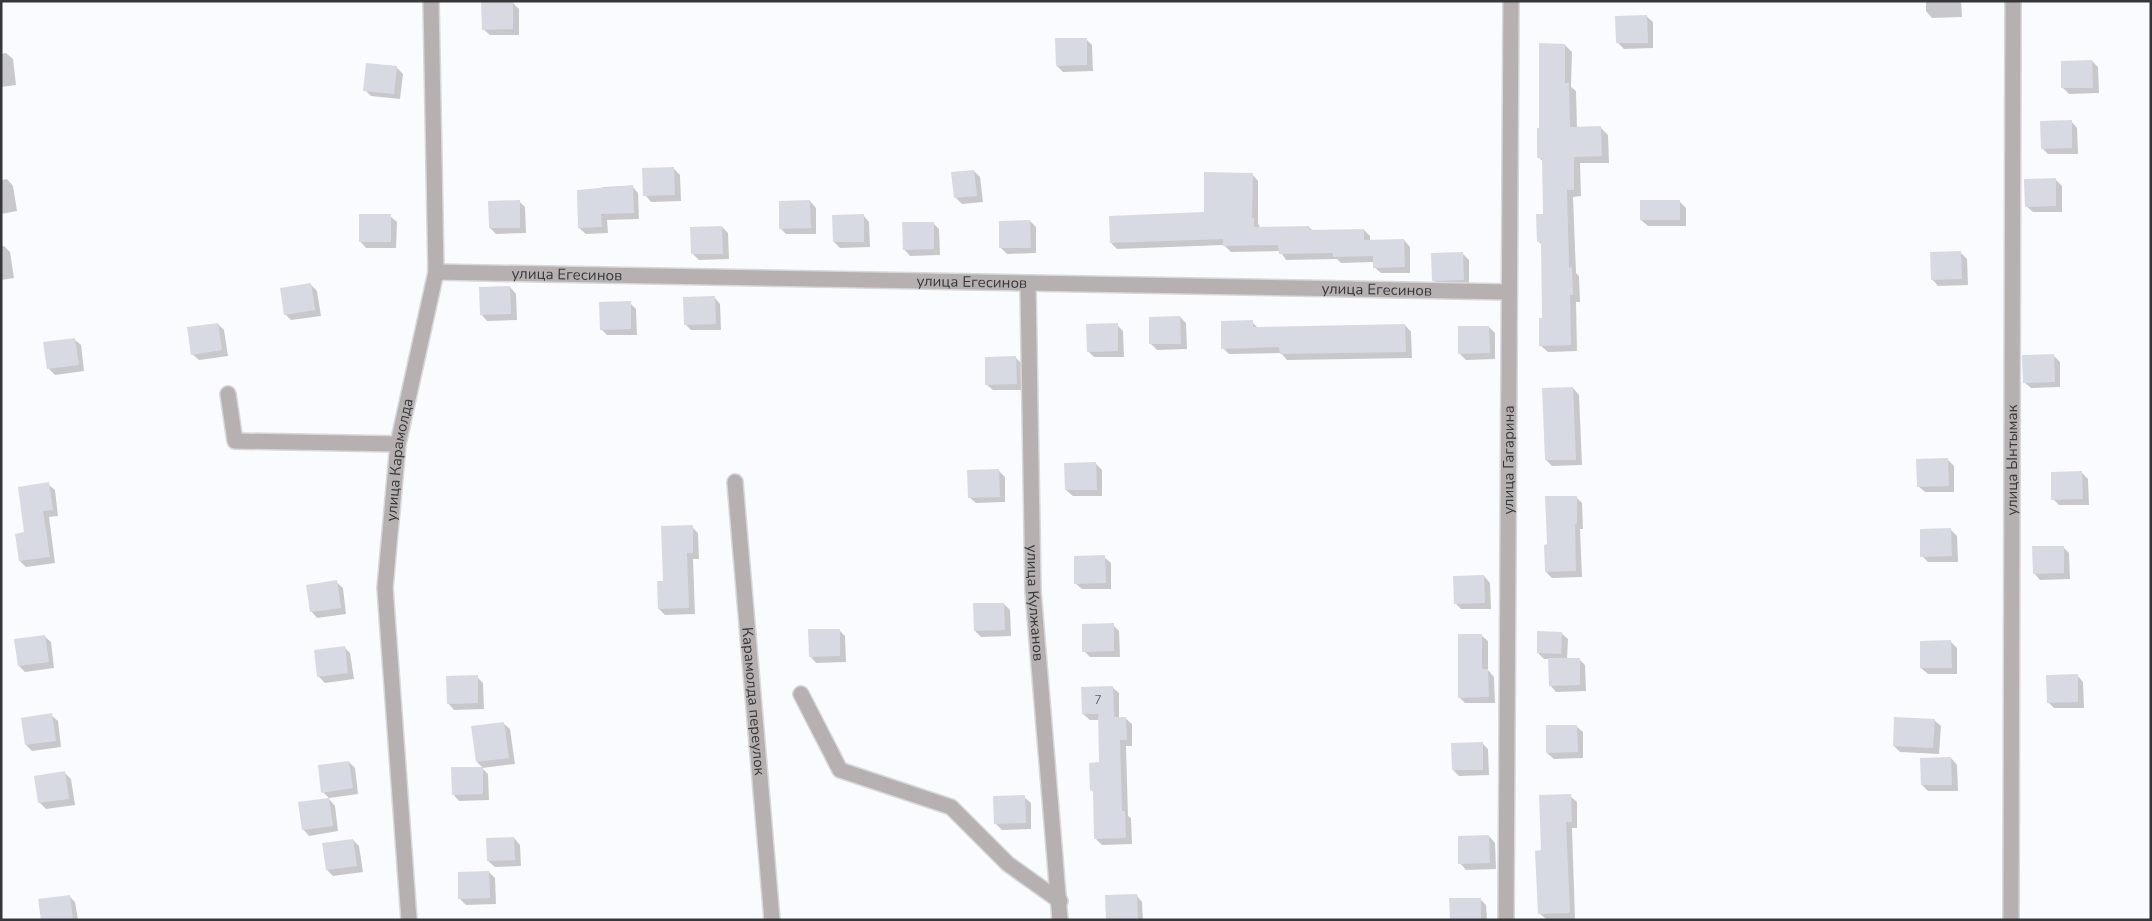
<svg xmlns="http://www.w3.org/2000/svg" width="2152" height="921" font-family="'Nunito Sans',sans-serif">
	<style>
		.shadow { fill: #0003 }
		.building { fill: #d8dae3 }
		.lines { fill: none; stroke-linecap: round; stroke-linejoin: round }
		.minor-casing { stroke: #d7d8db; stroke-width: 18 }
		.minor { stroke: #b6b1b0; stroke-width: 15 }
		.labels { text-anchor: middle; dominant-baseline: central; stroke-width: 5; stroke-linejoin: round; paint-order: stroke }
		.number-label { font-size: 12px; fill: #5e6065 }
		.street-label { font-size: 15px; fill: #36373b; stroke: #fff }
	</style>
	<rect width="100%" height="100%" fill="#fafbfe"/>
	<g class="shadow">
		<path d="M1461 1H1492V2H1462Z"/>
		<path d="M1926 1H1961L1962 17 1932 18 1926 11Z"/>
		<path d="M512 2 519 9V35H490L483 29Z"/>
		<path d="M1646 16 1653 22V48L1624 49 1618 43Z"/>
		<path d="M1086 39 1092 45 1093 71 1063 72 1057 66Z"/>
		<path d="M1565 45 1572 52 1571 87 1576 91 1577 128H1601L1608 135 1609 163H1580L1581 196 1573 197 1576 273 1579 276 1580 302H1576L1577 351 1548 352 1540 345 1543 319 1542 245 1538 241 1544 215 1543 162 1539 157 1540 129Z"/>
		<path d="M6 53 13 59 16 85 1 87V54Z"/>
		<path d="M2092 61 2098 67 2099 93 2069 94 2063 88Z"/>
		<path d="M397 68 403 74 400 99 371 96 365 90Z"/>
		<path d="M2071 121 2077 128 2078 154H2048L2042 148Z"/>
		<path d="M674 169 680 175 681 201 651 202 645 195Z"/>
		<path d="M974 171 980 177 983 202 962 204 956 198Z"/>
		<path d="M1252 174 1258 181V223L1260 228 1309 227 1313 231 1364 230 1370 236V241L1404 240 1410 247V273H1381L1374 267V262L1341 263 1337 259 1286 260 1280 251 1231 252 1224 245 1117 249 1111 243 1205 213Z"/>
		<path d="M7 179 13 186 17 211 1 214V180Z"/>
		<path d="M2055 179 2062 186V212H2033L2026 206Z"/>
		<path d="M632 186 638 193 639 219 607 220 608 233 586 234 579 228 603 187Z"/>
		<path d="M519 201 525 207 526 233 496 234 490 228Z"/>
		<path d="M810 201 816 208V234H786L780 228Z"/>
		<path d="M1679 201 1686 208V226H1648L1641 220Z"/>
		<path d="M863 215 869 222 870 247 840 248 834 242Z"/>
		<path d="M390 216 397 222 396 248H366L360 241Z"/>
		<path d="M1030 221 1036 227V253L1007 254 1001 248Z"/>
		<path d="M933 223 939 229 940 255 910 256 904 249Z"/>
		<path d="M722 227 728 233 729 259 699 260 693 254Z"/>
		<path d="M4 246 10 252 14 278 1 280V247Z"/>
		<path d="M1961 253 1967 259 1968 285 1938 286 1932 279Z"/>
		<path d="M1463 254 1469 260V286H1439L1433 280Z"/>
		<path d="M311 285 317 291 321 316 291 320 285 314Z"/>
		<path d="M510 287 516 294 517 320 487 321 481 314Z"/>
		<path d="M714 297 720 304 721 330H691L685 324Z"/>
		<path d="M630 303 636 309 637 335H607L601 329Z"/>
		<path d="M1180 317 1186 323 1187 349 1157 350 1151 344Z"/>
		<path d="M1252 322 1258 328 1405 325 1411 332 1412 358 1287 360 1281 353 1229 354 1223 348Z"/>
		<path d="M218 324 224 330 228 356 199 360 192 354Z"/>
		<path d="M1117 325 1123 331 1124 357H1094L1088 351Z"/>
		<path d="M1489 327 1495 333V359L1466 360 1460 354Z"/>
		<path d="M74 339 81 345 84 371 55 375 49 369Z"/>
		<path d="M2053 355 2060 362V387L2031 388 2024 382Z"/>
		<path d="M1016 358 1022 364 1023 390H993L986 384Z"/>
		<path d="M1573 388 1579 395 1582 465 1552 466 1546 460Z"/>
		<path d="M1947 459 1954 466V492H1925L1918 486Z"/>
		<path d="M1095 463 1102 470V496H1073L1066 490Z"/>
		<path d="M998 470 1005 477V502L976 503 969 497Z"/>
		<path d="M2082 473 2088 479 2089 505H2059L2053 499Z"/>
		<path d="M48 484 55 490 58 516 49 517 55 563 26 567 20 561 26 533Z"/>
		<path d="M1576 497 1582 503 1583 529H1580L1582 577 1552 578 1546 572 1548 546Z"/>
		<path d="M692 527 698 533 699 559H693L695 614 665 615 659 609 664 582Z"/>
		<path d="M1950 529 1957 536 1958 562H1928L1922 556Z"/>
		<path d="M2063 547 2069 553 2070 579 2040 580 2034 573Z"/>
		<path d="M1104 557 1111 563V589H1082L1075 583Z"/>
		<path d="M1484 576 1490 583 1491 609H1461L1455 603Z"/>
		<path d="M336 582 343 588 346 614 317 618 311 611Z"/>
		<path d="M1004 604 1010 610 1011 636 981 637 975 631Z"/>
		<path d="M1113 625 1119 631 1120 657H1090L1084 651Z"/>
		<path d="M839 630 845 636 846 662 816 663 810 656Z"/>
		<path d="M1561 633 1568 639 1567 659H1579L1585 665 1586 691 1556 692 1550 685 1549 659H1544L1538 653Z"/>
		<path d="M1481 635 1488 641V670L1494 677 1495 703H1465L1459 697Z"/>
		<path d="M44 636 51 642 54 668 25 672 19 666Z"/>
		<path d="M1950 641 1957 648V674H1928L1921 668Z"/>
		<path d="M344 647 350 653 354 679 325 683 319 677 315 651Z"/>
		<path d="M2077 675 2083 682 2084 708H2054L2048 702Z"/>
		<path d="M477 677 483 683 484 709 454 710 448 703Z"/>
		<path d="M1112 687 1119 693V718H1125L1132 724V746H1126L1128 816 1131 818 1132 844 1102 845 1096 839 1095 793 1091 790 1100 764 1099 720H1090L1083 714Z"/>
		<path d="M51 715 58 721 61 747 32 751 26 745Z"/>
		<path d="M1934 720 1941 726 1939 754 1900 752 1894 746Z"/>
		<path d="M503 723 510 729 515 764 482 768 488 774 489 800 459 801 453 794 452 769 483 768 477 762Z"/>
		<path d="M1576 726 1583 732V758L1554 759 1547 753Z"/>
		<path d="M1482 743 1488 749 1489 775 1459 776 1453 770Z"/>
		<path d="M1951 758 1957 765 1958 791H1928L1922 785Z"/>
		<path d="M349 762 355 768 358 794 329 798 323 792Z"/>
		<path d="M65 773 71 779 75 805 46 809 39 802Z"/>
		<path d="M1570 796 1577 802V828H1572L1575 919H1546L1539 913 1542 852Z"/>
		<path d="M1024 797 1031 803V829L1002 830 995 823Z"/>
		<path d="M329 799 335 806 338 831 309 836 303 829Z"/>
		<path d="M1489 836 1495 843 1496 869 1466 870 1460 863Z"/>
		<path d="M514 838 520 845 521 866 495 867 488 861Z"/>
		<path d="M353 840 359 846 363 872 333 876 327 870 324 844Z"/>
		<path d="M489 872 495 878 496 904 466 905 460 899Z"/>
		<path d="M1136 895 1142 902 1143 920H1107Z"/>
		<path d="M69 896 75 902 78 920H42Z"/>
		<path d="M1480 899 1486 905 1487 920H1451Z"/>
	</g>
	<g class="building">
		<path d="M513 1V29L482 30 481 2Z"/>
		<path d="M1647 15 1648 43H1616L1615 16Z"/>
		<path d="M1055 38H1087V65L1056 66Z"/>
		<path d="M1539 43 1565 44V83H1569L1570 127 1601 126 1602 156 1574 157V190H1567L1569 268 1572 267 1573 295H1570L1571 345 1539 346V318H1542L1541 242H1537L1536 214H1543L1542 158H1537V128H1539Z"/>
		<path d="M2092 60 2093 88H2061V61Z"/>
		<path d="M366 63 397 66 394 94 363 91Z"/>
		<path d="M2072 120V148L2041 149 2040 121Z"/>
		<path d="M674 167 675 195 643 196 642 168Z"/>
		<path d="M974 170 977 196 954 198 951 172Z"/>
		<path d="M1204 172 1253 173 1252 218H1254V227L1309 226 1310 230 1364 229V240L1404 239 1405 267 1373 268V256L1333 257V253L1279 254 1278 245 1223 246V239L1110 243 1109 216 1204 212Z"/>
		<path d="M2056 178V206L2025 207 2024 179Z"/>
		<path d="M633 185 634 213 601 214 602 227 578 228 577 190Z"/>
		<path d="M520 200V228H489L488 201Z"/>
		<path d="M810 200 811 228 779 229V201Z"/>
		<rect x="1640" y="200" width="40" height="20"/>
		<rect x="359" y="214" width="32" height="28"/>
		<path d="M864 214V242H833L832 215Z"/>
		<path d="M1030 220 1031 248H999V221Z"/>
		<path d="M902 222H934V249L903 250Z"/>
		<path d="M722 226 723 254H691L690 227Z"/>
		<path d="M1961 251 1962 279 1931 280 1930 252Z"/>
		<path d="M1463 252 1464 280 1432 281 1431 253Z"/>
		<path d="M311 283 315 310 284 315 280 288Z"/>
		<path d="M510 286 511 314 480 315 479 287Z"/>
		<path d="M715 296 716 324 684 325 683 297Z"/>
		<path d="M631 301V329L600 330 599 302Z"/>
		<path d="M1180 316 1181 344H1149V317Z"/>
		<path d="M1253 320V327L1405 324 1406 352 1280 354 1279 347 1221 349V321Z"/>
		<path d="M218 323 222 350 191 355 187 327Z"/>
		<path d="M1118 323V351L1087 352 1086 324Z"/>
		<path d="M1458 326H1489L1490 353 1458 354Z"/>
		<path d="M75 338 79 365 47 369 43 342Z"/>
		<path d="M2054 354 2055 382 2023 383 2022 355Z"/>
		<path d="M1016 356 1017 384 985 385V357Z"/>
		<path d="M1573 387 1576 460H1545L1542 388Z"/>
		<path d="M1948 458 1949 486 1917 487 1916 459Z"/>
		<path d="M1096 462 1097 490H1065L1064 463Z"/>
		<path d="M999 469 1000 497 968 498 967 470Z"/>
		<path d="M2082 471 2083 499 2051 500V472Z"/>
		<path d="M49 482 53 510 43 511 50 557 19 561 15 534 24 532 18 487Z"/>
		<path d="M1545 496H1577V523L1575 524 1576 571 1545 572 1544 545 1547 544Z"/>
		<path d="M693 525V553H687L689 608 658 609 657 581H663L661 526Z"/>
		<path d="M1951 528 1952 556 1920 557V529Z"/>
		<path d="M2032 546H2064V573L2033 574Z"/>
		<path d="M1105 555 1106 583 1074 584V556Z"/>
		<path d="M1484 575 1485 603 1454 604 1453 576Z"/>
		<path d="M337 580 341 608 310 612 306 585Z"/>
		<path d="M973 603H1004L1005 630 974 631Z"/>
		<path d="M1114 623V651L1082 652V624Z"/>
		<path d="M808 629H840V656L809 657Z"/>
		<path d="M1537 631 1562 632 1561 654 1537 653Z"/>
		<path d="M1458 634H1482V669H1488L1489 697 1458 698Z"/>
		<path d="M45 635 49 662 18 666 14 639Z"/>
		<path d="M1951 640 1952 668H1920V641Z"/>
		<path d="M345 646 348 673 317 677 314 650Z"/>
		<path d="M1548 658H1580V685L1549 686Z"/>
		<path d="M2078 674V702L2047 703 2046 675Z"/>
		<path d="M478 675V703L447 704 446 676Z"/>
		<path d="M1113 686 1114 717H1126L1127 740H1120L1122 811H1125L1126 838 1094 839 1093 790H1090L1089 763 1099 762 1098 714H1082L1081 687Z"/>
		<path d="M52 713 56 741 25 745 21 718Z"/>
		<path d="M1894 717 1935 719 1933 748 1893 746Z"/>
		<path d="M504 722 509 758 476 762 471 726Z"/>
		<path d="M1546 725H1577L1578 752 1546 753Z"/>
		<path d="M1483 742V770H1452L1451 743Z"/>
		<path d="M1951 757 1952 785H1921L1920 758Z"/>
		<path d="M349 761 353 788 321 793 318 765Z"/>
		<path d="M451 767H483V794L452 795Z"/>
		<path d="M65 771 69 799 38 803 34 776Z"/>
		<path d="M1571 794 1572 822H1566L1570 913 1538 914 1535 851 1541 850 1539 795Z"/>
		<path d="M1025 795 1026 823 994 824 993 796Z"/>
		<path d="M329 798 333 826 302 830 298 802Z"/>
		<path d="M1489 835 1490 863 1458 864V836Z"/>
		<path d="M514 837 515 860 487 861 486 838Z"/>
		<path d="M353 839 357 866 326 870 322 843Z"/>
		<path d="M489 871 490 898 458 899V872Z"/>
		<path d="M1137 894 1138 920H1106L1105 895Z"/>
		<path d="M70 895 73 920H41L38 899Z"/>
		<path d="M1449 898H1481V920H1450Z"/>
	</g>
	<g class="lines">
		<defs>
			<g id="minor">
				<path id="s1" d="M436 272 1509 292"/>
				<path id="s2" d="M1028 285 1033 591 1060 920"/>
				<path d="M228 394 235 441 398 444"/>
				<path id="s3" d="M735 482 772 920"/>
				<path d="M801 694 840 770 951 807 1008 864 1060 901"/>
				<path id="s4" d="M409 920 385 588 398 444 436 272 431 1"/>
				<path id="s5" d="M1506 920 1511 1"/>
				<path id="s6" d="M2011 920 2013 1"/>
			</g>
		</defs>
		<use href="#minor" class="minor-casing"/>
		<use href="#minor" class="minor"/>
	</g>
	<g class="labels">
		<g class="number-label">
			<text x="1098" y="700">7</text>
		</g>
		<g class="street-label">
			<text stroke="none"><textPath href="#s1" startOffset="131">улица Егесинов</textPath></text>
			<text stroke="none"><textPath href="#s1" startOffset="536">улица Егесинов</textPath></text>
			<text stroke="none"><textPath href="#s1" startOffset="941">улица Егесинов</textPath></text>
			<text stroke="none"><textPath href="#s4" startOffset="462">улица Карамолда</textPath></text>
			<text stroke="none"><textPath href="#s5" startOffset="460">улица Гагарина</textPath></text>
			<text stroke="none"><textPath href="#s6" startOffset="460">улица Ынтымак</textPath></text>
			<text stroke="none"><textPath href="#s2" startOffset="318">улица Кулжанов</textPath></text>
			<text stroke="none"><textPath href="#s3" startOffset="220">Карамолда переулок</textPath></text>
		</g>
	</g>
	<rect width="2152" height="921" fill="none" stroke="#36373b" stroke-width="5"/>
</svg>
